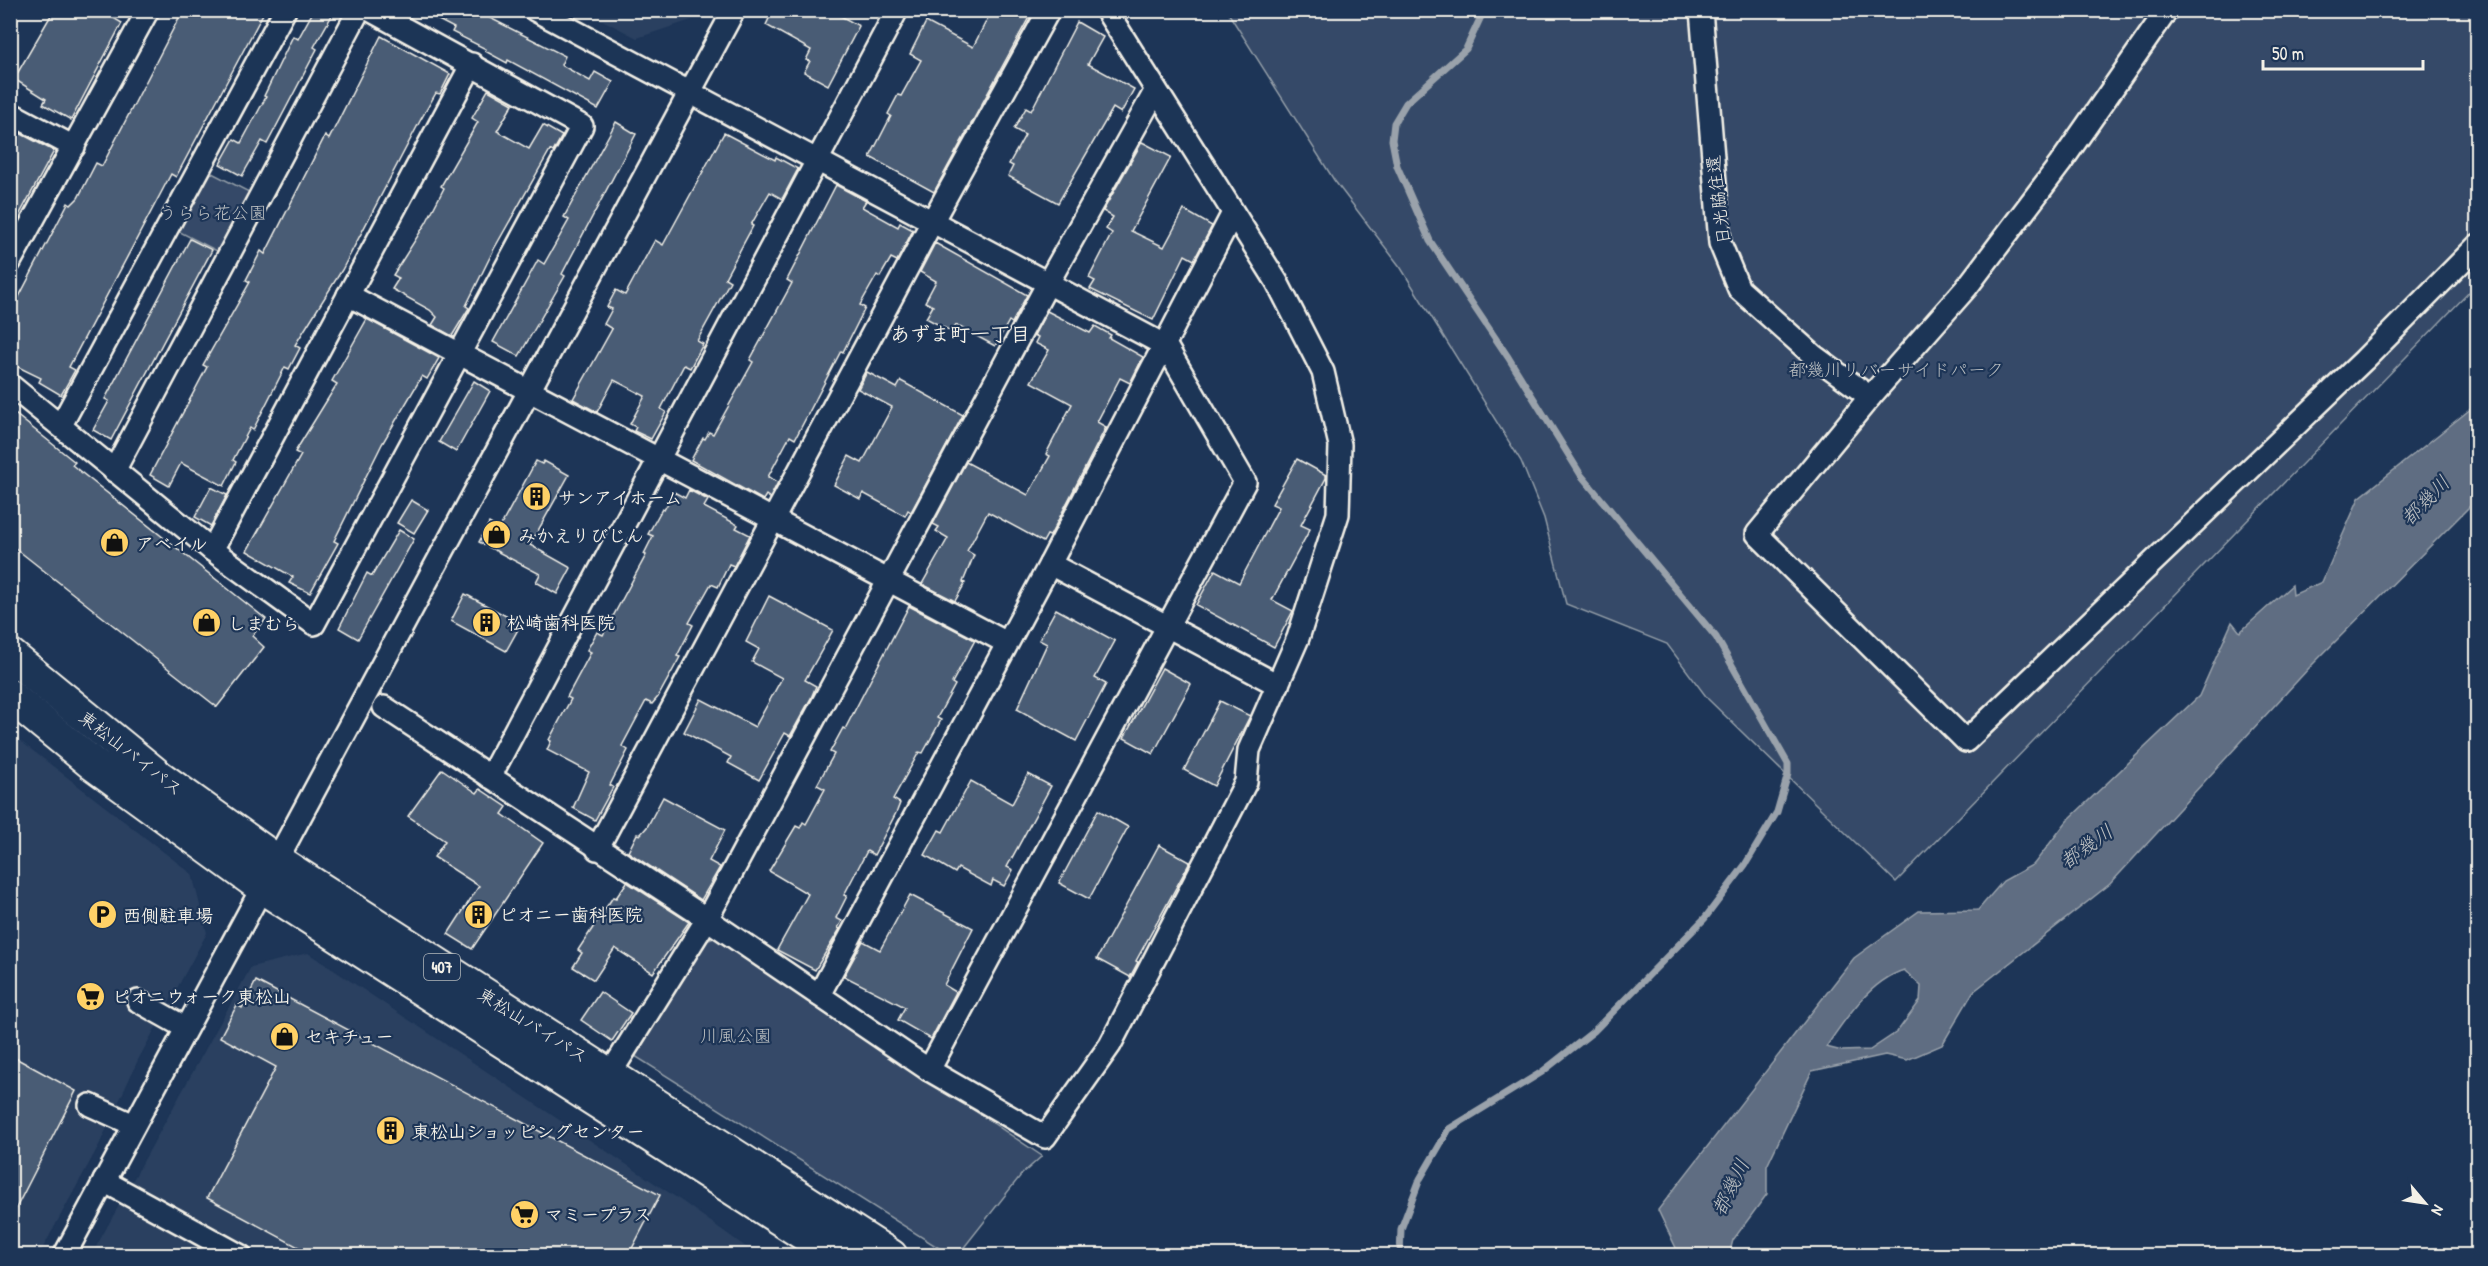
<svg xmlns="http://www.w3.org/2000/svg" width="2488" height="1266" font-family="'Patrick Hand','Klee One',sans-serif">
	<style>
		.built { fill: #2a4060 }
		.green { fill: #354a67; stroke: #949ea8; stroke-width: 1.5 }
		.water { fill: #5e6d82; stroke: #9aa2ab; stroke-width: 1.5; fill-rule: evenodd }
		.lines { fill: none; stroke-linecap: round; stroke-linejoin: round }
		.stream { stroke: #9aa2ab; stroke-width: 7 }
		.building { fill: #485b74; stroke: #f4f1e8; stroke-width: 1.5 }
		.minor-casing { stroke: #f4f1e8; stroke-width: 26 }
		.highway-casing { stroke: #f4f1e8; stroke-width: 36 }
		.minor { stroke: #1d3557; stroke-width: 21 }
		.highway { stroke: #1d3557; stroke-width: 32 }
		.labels { text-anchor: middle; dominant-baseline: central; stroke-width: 4.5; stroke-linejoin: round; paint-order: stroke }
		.shield { fill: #1d3557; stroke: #b4b9bc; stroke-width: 1.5 }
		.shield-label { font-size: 16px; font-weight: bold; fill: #f4f1e8 }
		.street-label { font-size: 18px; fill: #f4f1e8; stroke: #1d3557 }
		.park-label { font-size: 18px; fill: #bbbfc1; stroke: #1d3557 }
		.poi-label { font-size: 18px; font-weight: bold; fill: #f4f1e8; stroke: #1d3557; text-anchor: start }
		.neighbourhood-label { font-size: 20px; font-weight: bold; fill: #f4f1e8; stroke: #1d3557 }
		.water-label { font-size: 20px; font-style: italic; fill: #c0c3c4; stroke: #1d3557 }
	</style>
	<rect width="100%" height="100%" fill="#1d3557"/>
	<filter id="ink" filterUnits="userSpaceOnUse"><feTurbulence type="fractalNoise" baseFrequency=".0167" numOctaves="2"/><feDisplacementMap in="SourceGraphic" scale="12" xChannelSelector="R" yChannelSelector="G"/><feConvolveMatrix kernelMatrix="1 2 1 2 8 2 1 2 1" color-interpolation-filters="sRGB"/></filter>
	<g filter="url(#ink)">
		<g class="built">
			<path d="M585 11H706L703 16 637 38Z"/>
			<path d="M10 733 192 874 207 933 138 1060 99 1145 39 1255H11Z"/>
			<path d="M308 953 683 1202 757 1255 91 1256 251 967Z"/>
		</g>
		<g class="green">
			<path d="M1227 11H2477V284L1896 882 1708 699 1667 644 1566 604 1544 518 1521 461 1401 268 1334 180Z"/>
			<path d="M208 171 251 193 219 252 176 230Z"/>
			<path d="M717 937 1042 1156 1021 1175 958 1255H950L635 1056 706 941Z"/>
		</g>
		<path class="water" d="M2477 404V499L2310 667 2110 884 1973 992 1942 1045 1907 1060 1885 1055 1812 1071 1767 1166V1194L1733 1240 1729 1255H1676L1677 1250 1658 1210 1854 958 1919 911 1978 910 2003 881 2034 864 2067 821 2199 696 2232 622 2240 632 2292 585 2293 595 2322 582 2359 498ZM1904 970 1921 986 1920 1001 1897 1032 1870 1050 1842 1051 1826 1047C1845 1019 1870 981 1904 970Z"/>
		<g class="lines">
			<path class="stream" d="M1400 1256 1401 1229 1420 1179 1449 1129 1542 1072 1594 1031 1705 918 1745 865 1777 812 1788 774V764L1716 637 1581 475 1508 357 1430 241 1397 166 1392 140 1394 123 1406 103 1466 49 1484 10"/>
		</g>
		<g class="building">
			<path d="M54 10H100L122 23 71 120 43 104 46 99 14 79Z"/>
			<path d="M183 10H265L176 177 171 174 69 367 75 370 61 395 39 382 41 378 10 363V314L68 203 71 205 78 198 96 163 102 166Z"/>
			<path d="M314 10H335L314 47 317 49 267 144 262 141 242 176 220 164 234 139 241 143 266 97 264 96 293 36 298 39Z"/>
			<path d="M419 10H487L484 15 565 56 561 65 590 81 595 72 613 82 598 109 508 60 507 63 485 51 486 49 452 32 454 28Z"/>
			<path d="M773 10H830L859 26 828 85 804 72 810 61 806 60 811 50 766 25Z"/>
			<path d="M992 10H1033L934 192 870 157 891 116 888 114 898 95 901 96 921 60 910 54 926 22 973 47Z"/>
			<path d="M1077 22 1103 37 1088 64 1134 89 1121 113 1113 108 1058 203 1008 176 1013 166 1009 164 1025 135 1014 129 1026 108 1031 111Z"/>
			<path d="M381 36 450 74 440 94 436 93 420 121 342 270 295 345 300 348 289 369 285 367 253 430 250 428 233 460 236 462 224 486 181 463 169 486 150 475 207 367 203 365 250 282 246 280 261 251 265 254 325 136 329 139Z"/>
			<path d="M488 90 513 104 497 131 529 149 543 125 562 136 553 152 550 150 494 249 466 306 469 308 452 336 432 325 437 317 430 310 392 289 399 278 393 275 426 223 444 188 441 186 478 122 472 118Z"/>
			<path d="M616 122 636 134 562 274 565 276 519 356 493 342 538 260 544 264 569 220 564 217Z"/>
			<path d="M10 128 54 151 10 232Z"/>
			<path d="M724 133 775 160 776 157 798 169 782 199 770 192 751 225 753 226 725 278 730 281 697 341 703 344 690 368 684 365 661 409 666 412 651 439 634 431 636 427 630 424 645 396 614 380 597 412 573 399 612 329 604 324 612 309 607 307 616 290 625 295 655 240 663 245Z"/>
			<path d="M1142 142 1171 157 1131 231 1164 247 1184 210 1212 226 1194 260 1185 255 1153 320 1090 289 1095 281 1089 278 1112 233 1106 229 1113 217 1103 211Z"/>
			<path d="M836 185 866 201 862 207 898 227 900 223 913 230 897 261 891 258 880 277 877 275 860 305 865 308 843 352 841 351 795 439 790 436 768 477 778 482 770 498 766 495 763 500 691 460 703 438 705 439 709 432 713 434 753 362 750 360 792 283 787 280Z"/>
			<path d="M190 239 212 250 111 440 93 430 109 401 105 399Z"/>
			<path d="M935 243 1027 295 1012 323 1009 321 995 346 956 325 952 332 926 318 933 306 925 302 936 281 920 272Z"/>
			<path d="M1047 311 1090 333 1095 326 1111 335 1109 338 1143 357 1130 383 1120 378 1097 422 1106 427 1050 536 1047 535 1043 542 988 512 967 551 974 555 963 582 965 583 955 601 922 584 948 538 936 531 939 527 933 524 966 462 1028 495 1050 456 1046 454 1072 404 1031 382 1049 350 1035 343 1038 337 1034 335Z"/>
			<path d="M367 319 439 358 427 379 422 376 382 444 334 541 338 543 310 593 289 583 293 577 247 551 301 455 295 452 337 384 332 381Z"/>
			<path d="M867 372 897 388 901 381 963 415 911 512 908 510 905 516 863 493 860 499 834 485 849 456 862 463 892 407 858 389Z"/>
			<path d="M474 381 490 391 456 452 439 442Z"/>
			<path d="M10 410 75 462 72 465 266 619 252 636 264 647 217 707 10 544Z"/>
			<path d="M1297 459 1326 475V478L1301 525 1310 529 1272 600 1293 611 1274 647 1196 605 1215 570 1239 583 1279 507 1272 504Z"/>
			<path d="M536 461 542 464 544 461 569 475 530 545 571 568 557 594 536 582 540 574 479 542 489 523 499 529Z"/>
			<path d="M211 487 227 495 211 526 195 517Z"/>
			<path d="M689 490 708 500 704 507 738 525 736 528 750 535 734 566 729 564 718 587 711 584 689 623 693 625 677 656 680 657 658 697 652 704 646 701 622 746 628 750 610 785 613 787 595 820 573 808 589 772 547 750 551 741 549 740 571 699 567 697 591 652 587 650 597 632 603 635 646 555 644 554 653 536 648 534 662 509 664 510 674 492 685 498Z"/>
			<path d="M411 500 428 510 414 533 397 523Z"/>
			<path d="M399 530 414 539 358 639 339 628 367 573 372 576Z"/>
			<path d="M465 594 521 624 506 651 451 621Z"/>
			<path d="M769 596 833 630 805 680 816 686 811 698 790 736 785 733 759 780 728 763 731 757 684 732 701 699 755 727 782 678 752 662 759 649 746 642Z"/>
			<path d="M909 606 975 640 952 683 955 685 937 718 941 720 923 753 919 752 893 799 900 803 897 811 874 855 867 851 844 895 847 896 836 918 842 921 838 928 840 929 815 970 777 950 808 894 769 871 796 826 800 828 803 822 806 824 825 789 817 785 834 754 830 752 843 728 845 729Z"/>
			<path d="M1056 609 1115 641 1095 678 1106 684 1076 741 1017 709 1047 644 1039 640Z"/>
			<path d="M1162 668 1191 684 1153 754 1124 738Z"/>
			<path d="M1220 701 1250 716 1214 786 1184 770Z"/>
			<path d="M442 769 477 793 480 789 507 807 502 814 543 843 472 949 448 934 479 886 434 857 445 841 408 816Z"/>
			<path d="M1028 774 1051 786 1007 867 1013 870 1004 886 993 880 991 886 958 868 955 873 925 855 939 830 943 832 971 781 1012 804Z"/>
			<path d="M663 797 725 830 709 861 720 867 701 900 628 852 637 834 640 835 647 827Z"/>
			<path d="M1098 810 1128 827 1089 899 1059 883Z"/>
			<path d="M1159 845 1190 862 1136 961 1138 962 1130 977 1097 959Z"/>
			<path d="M627 882 689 922 653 973 615 948 594 980 573 967 582 953 578 950 590 932 613 897 616 898Z"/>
			<path d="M910 895 973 928 944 985 956 992 931 1039 898 1020 905 1007 844 976 863 941 880 950Z"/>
			<path d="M256 981 660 1195 628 1256H315L207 1198 276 1067 220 1037 237 1005 242 1008Z"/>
			<path d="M600 992 631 1013 612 1041 581 1020Z"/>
			<path d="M10 1055 76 1091 10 1220Z"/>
		</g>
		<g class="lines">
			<defs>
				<g id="minor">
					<path d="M535 10 1166 346 1245 482 929 1070"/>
					<path d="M1701 10 1720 243 1739 289 1814 356 1870 397"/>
					<path d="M2167 10 2060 164 1967 287 1870 397 1757 534 1966 741 2364 360 2478 245"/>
					<path d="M10 113 74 147"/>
					<path d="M1233 213 1050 564 1278 685"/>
					<path d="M10 262 148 10"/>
					<path d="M348 295 1007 643"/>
					<path d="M10 385 212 550 314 624 582 126 370 10"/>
					<path d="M61 425 285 10"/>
					<path d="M114 471 359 10"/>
					<path d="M212 550 472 64"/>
					<path d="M384 707 707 919 929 1070 1045 1137 1110 1045 1246 782 1249 750 1298 638 1338 514 1340 445 1323 372 1277 282 1106 10"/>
					<path d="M490 777 897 10"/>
					<path d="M597 849 933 220 1049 10"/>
					<path d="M819 995 1050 564"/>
					<path d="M138 1001 186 1028"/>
					<path d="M610 1074 707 919 1049 281 1156 90"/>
					<path d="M90 1105 134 1125"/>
					<path d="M104 1181 241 1256"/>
					<path d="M64 1256 734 10"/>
				</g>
				<g id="highway">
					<path d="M10 655 158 776 277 861 891 1256"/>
					<path d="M10 696 93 764 262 887 838 1256"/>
				</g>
			</defs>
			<use href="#minor" class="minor-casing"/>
			<use href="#highway" class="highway-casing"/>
			<use href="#minor" class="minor"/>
			<use href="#highway" class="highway"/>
		</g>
	</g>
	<defs>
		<symbol id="building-disc" viewBox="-11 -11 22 22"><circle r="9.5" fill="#ffd166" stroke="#1d3557"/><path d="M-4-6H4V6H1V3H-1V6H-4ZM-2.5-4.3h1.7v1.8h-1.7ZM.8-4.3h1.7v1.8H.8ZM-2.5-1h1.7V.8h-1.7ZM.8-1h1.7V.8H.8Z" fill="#111"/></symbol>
		<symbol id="shop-disc" viewBox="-11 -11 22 22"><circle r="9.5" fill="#ffd166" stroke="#1d3557"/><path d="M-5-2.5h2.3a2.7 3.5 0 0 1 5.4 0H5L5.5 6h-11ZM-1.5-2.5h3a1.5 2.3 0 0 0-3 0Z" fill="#111"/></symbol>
		<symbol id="parking-disc" viewBox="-11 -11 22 22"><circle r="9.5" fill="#ffd166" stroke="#1d3557"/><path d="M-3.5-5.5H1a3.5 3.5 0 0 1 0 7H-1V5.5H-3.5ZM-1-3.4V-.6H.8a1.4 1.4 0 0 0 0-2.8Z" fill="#111"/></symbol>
		<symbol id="supermarket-disc" viewBox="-11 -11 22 22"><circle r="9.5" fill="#ffd166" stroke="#1d3557"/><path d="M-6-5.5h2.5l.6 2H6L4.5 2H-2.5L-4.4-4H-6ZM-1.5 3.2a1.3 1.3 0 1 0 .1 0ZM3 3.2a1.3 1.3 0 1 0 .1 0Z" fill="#111"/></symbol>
	</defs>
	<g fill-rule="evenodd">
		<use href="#building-disc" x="520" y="480" width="33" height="33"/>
		<use href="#shop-disc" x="480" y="518" width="33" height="33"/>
		<use href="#shop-disc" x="98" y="526" width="33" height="33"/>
		<use href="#building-disc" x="470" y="606" width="33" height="33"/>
		<use href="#shop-disc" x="190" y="606" width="33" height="33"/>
		<use href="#building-disc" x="462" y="898" width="33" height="33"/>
		<use href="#parking-disc" x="86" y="898" width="33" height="33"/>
		<use href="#supermarket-disc" x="74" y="980" width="33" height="33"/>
		<use href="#shop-disc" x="268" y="1020" width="33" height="33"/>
		<use href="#building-disc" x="374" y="1114" width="33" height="33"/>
		<use href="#supermarket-disc" x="508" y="1198" width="33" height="33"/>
	</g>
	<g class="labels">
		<rect class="shield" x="424" y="954" width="36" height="26" rx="4.5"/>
		<g class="shield-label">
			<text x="442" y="967">407</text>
		</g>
		<g class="street-label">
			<text transform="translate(1718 200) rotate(-97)">日光脇往還</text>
			<text transform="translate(131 753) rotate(38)">東松山バイパス</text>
			<text transform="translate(533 1025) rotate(32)">東松山バイパス</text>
		</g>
		<g class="park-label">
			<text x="213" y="212">うらら花公園</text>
			<text x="1896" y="369">都幾川リバーサイドパーク</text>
			<text x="736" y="1035">川風公園</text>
		</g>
		<g class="poi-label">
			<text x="558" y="497">サンアイホーム</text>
			<text x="518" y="535">みかえりびじん</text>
			<text x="136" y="543">アベイル</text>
			<text x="507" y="622">松崎歯科医院</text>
			<text x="228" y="623">しまむら</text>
			<text x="499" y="914">ピオニー歯科医院</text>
			<text x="123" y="915">西側駐車場</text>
			<text x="112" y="996">ピオニウォーク東松山</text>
			<text x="305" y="1036">セキチュー</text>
			<text x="412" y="1131">東松山ショッピングセンター</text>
			<text x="545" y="1214">マミープラス</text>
		</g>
		<g class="neighbourhood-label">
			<text x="960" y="333">あずま町一丁目</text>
		</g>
		<g class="water-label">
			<text transform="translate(2425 500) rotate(-46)">都幾川</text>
			<text transform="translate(2086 846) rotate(-36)">都幾川</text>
			<text transform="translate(1730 1187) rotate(-64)">都幾川</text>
		</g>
	</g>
	<rect width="2488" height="1266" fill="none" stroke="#1d3557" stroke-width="36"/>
	<rect x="18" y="18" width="2452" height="1230" fill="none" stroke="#f4f1e8" stroke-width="2" filter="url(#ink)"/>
	<g transform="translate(2425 1203) rotate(119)" stroke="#1d3557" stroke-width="4.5" paint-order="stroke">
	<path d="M0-4.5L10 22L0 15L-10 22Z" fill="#f4f1e8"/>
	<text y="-9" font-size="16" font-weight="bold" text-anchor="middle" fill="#f4f1e8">N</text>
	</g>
	<path d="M2263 60v9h160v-9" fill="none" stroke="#f4f1e8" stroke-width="3"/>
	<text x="2272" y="60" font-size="18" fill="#f4f1e8" stroke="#1d3557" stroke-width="4.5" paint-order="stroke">50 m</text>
</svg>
